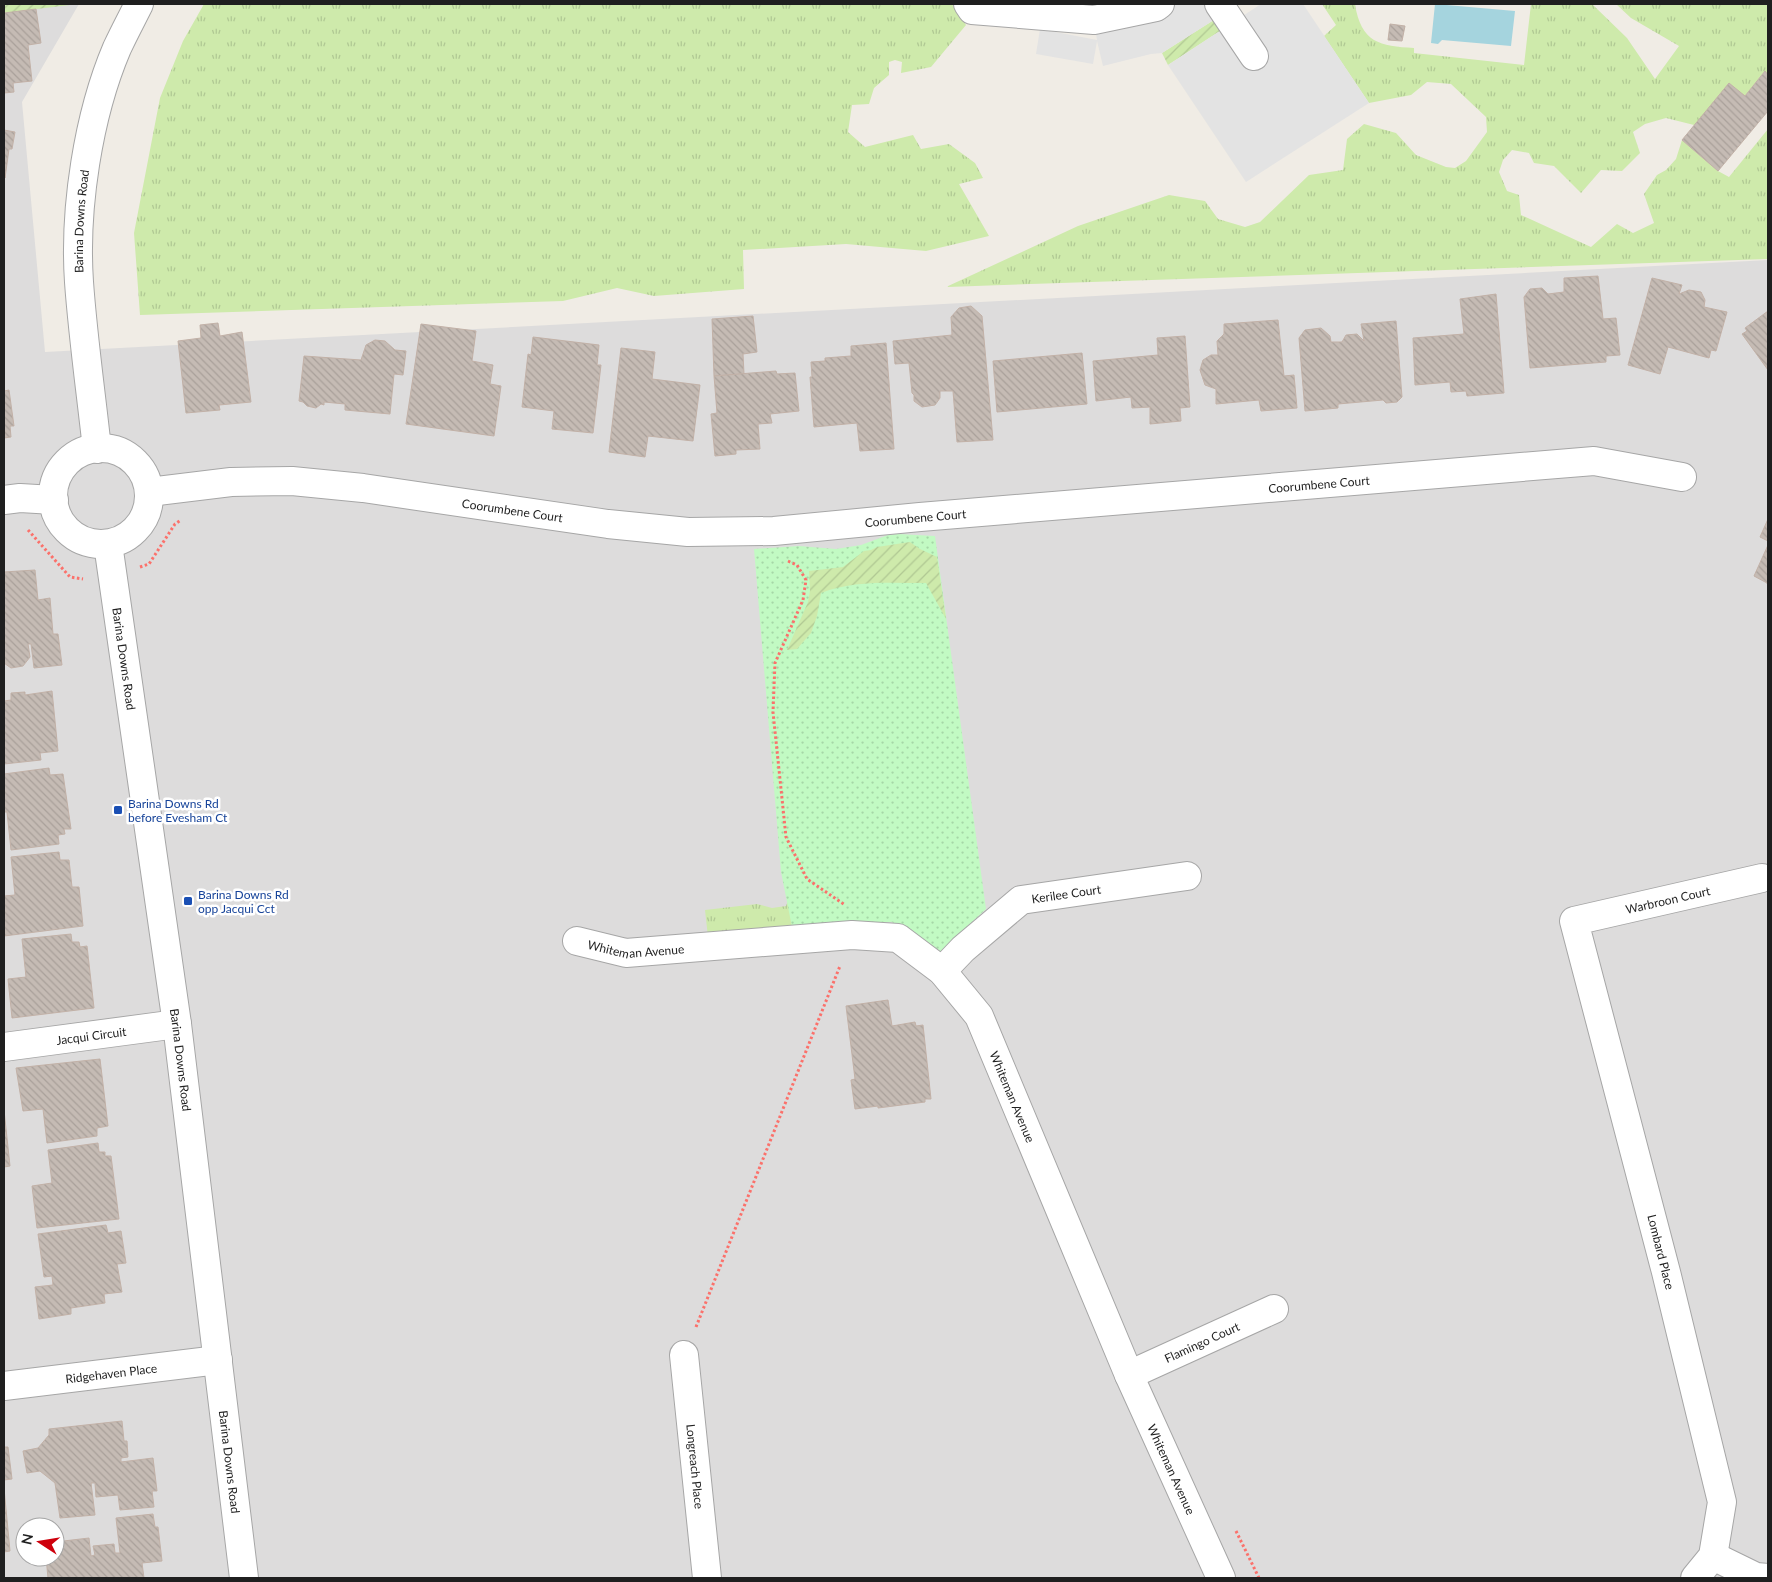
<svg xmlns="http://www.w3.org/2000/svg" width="1772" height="1582" font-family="Lato,sans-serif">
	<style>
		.residential { fill: #dddcdc; fill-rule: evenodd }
		.grass { fill: url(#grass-tufts) }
		.park { fill: url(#park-dots) }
		.garden { fill: url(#garden-furrows) }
		.parking { fill: #e3e3e3 }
		.water { fill: #a5d4de }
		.building { fill: url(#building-back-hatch); stroke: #c2b1a7 }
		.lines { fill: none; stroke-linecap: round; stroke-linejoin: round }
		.minor-casing { stroke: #a6a6a6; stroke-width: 30 }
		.path { stroke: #fb716b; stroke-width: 3; stroke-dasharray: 2.5 2.5; stroke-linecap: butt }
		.minor { stroke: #fff; stroke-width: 28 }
		.transit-dot { fill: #1a4fb4; stroke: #fff; stroke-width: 2 }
		.labels { text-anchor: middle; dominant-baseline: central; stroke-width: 5; stroke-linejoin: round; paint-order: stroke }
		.street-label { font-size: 12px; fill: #1f1f1f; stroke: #fff }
		.transit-label { font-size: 12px; fill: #164399; stroke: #fff; text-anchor: start }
	</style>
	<defs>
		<pattern id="grass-tufts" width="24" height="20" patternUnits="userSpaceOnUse" patternTransform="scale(1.25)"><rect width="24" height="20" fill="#ceeaab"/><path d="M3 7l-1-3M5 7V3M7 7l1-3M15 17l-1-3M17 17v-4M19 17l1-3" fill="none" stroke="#b0c893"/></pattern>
		<pattern id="park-dots" width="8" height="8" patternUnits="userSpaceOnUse" patternTransform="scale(1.25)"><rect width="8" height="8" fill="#c2fac3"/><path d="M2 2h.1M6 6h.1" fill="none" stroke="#a6d6a7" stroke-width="1.8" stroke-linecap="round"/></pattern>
		<pattern id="garden-furrows" width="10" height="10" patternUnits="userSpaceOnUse" patternTransform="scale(1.25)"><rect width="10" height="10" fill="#ceeaab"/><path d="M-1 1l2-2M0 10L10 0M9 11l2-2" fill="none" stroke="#b0c893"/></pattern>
		<pattern id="building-back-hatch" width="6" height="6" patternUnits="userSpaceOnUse" patternTransform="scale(1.25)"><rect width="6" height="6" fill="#c5bbb4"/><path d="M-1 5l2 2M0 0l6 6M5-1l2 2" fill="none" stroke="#a9a09a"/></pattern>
	</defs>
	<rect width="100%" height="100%" fill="#f0ece5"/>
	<path class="residential" d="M4 4H79L22 102 45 352 1768 260V1578H4ZM25 1527H55V1557H25Z"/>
	<g class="grass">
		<path d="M204 4H952L966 25 931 67 901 73 902 62 895 60 889 62V75L874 88 869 104 852 105 848 132 865 147 913 135 921 149 949 144 975 163 983 178 959 184 989 236 926 251 846 244 743 250 744 289 654 296 617 288 563 301 140 315 134 233 160 98 183 41Z"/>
		<path d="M1322 4H1355C1361 43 1380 46 1414 48V53L1524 65 1531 4H1592L1627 38 1655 79 1679 46 1631 18 1616 4H1768V75L1764 72 1745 96 1694 125 1666 118 1645 124 1633 132 1640 153 1622 171 1601 170 1581 193 1554 166 1534 163 1529 153 1512 150 1503 160 1499 172 1507 191 1519 195 1521 215 1591 247 1617 224 1633 233 1654 223 1644 194 1657 175 1666 170 1676 159 1682 140 1718 171 1729 177 1768 129V259L946 287 1078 226 1169 195 1205 201 1218 219 1245 227 1260 222 1309 175 1343 170 1347 139 1364 124 1396 133 1416 155 1446 167 1455 168 1466 161 1487 132 1486 117 1451 84 1427 82 1411 95 1369 103 1324 36 1336 25Z"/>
		<path d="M791 892 864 923 708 937 705 910 757 904 772 908 786 906Z"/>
	</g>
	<path class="park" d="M898 534 935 536 986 909 956 937 942 952 892 922 838 923 792 927 781 872 754 549 799 546 836 549 861 545 888 535Z"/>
	<g class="garden">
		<path d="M4 4H78L4 13Z"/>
		<path d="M1217 18 1223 29 1168 65 1162 53Z"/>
		<path d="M910 542 920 549 937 557 946 619 926 583C891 583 853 580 821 593L817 616 811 633 797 649 787 650 808 602 810 591 809 571 843 567 864 551 871 550 877 547Z"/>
	</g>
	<g class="parking">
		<path d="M1091 4H1239L1162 53 1151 54 1103 66 1097 41 1093 64 1036 54 1040 29 1097 40Z"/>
		<path d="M1261 4H1303L1369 103 1246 182 1168 65Z"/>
	</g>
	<path class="water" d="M1435 4 1515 11 1511 46 1442 40 1438 44 1431 43Z"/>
	<g class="building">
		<path d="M36 9 41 43 28 45 32 81 13 83 14 92 4 93V13Z"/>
		<path d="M1390 24 1405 26 1402 41 1388 40Z"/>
		<path d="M1765 71 1768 75V111L1718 171 1682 140 1729 83 1745 96Z"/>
		<path d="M4 130 15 132 12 149H9L5 178Z"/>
		<path d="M1598 276 1603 319 1616 318 1620 355 1606 356V362L1530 368 1524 297 1530 289 1542 288 1548 294 1564 292V278Z"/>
		<path d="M1652 278 1682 285 1679 294 1689 290 1701 292 1705 300 1704 307 1727 312 1716 351 1711 350 1709 358 1668 347 1660 374 1628 365Z"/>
		<path d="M1496 294 1504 393 1467 396 1466 391 1451 392 1450 382 1415 385 1413 338 1464 334 1460 299Z"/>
		<path d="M971 306 982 316 993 440 957 442 953 391H940V398L935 405 922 407 914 401V395L912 393 909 363 895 364 893 341 952 335 951 317 959 308Z"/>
		<path d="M1768 311V370L1742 334 1747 331 1745 328Z"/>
		<path d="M753 316 757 352 743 354 744 374 714 376 712 319Z"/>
		<path d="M1278 320 1284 376 1294 375 1297 408 1261 411 1259 400 1216 404V389L1205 385 1200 370 1203 360 1211 355H1218L1217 341 1224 334V324Z"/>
		<path d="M1396 321 1402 397 1397 402 1386 403 1383 400 1338 404V408L1305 411 1299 338 1305 330 1321 328 1330 336 1331 342H1342L1346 335 1357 334 1364 341 1361 324Z"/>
		<path d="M218 323 220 336 242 332 251 402 219 405 220 410 186 413 178 341 201 338 200 325Z"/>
		<path d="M421 324 476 331 472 361 493 365 490 384 501 386 494 436 406 424Z"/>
		<path d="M1185 336 1190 407 1180 408 1181 421 1150 424V407L1132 408 1131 397 1096 401 1093 361 1158 355 1157 338Z"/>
		<path d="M533 337 599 345 597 365H601L593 433 552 429 554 411 522 407 528 354 531 355Z"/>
		<path d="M375 340 385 341 395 350 406 351 403 375 394 374 390 414 345 410V404L324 402V405L321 404 316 408 307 406 303 402 299 401 304 356 361 360 366 345Z"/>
		<path d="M886 343 894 449 860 451 857 423 814 427 810 377H812L811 362 825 361V358L851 356V346Z"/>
		<path d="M621 348 655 352 652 379 700 385 693 441 648 436 645 457 609 452Z"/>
		<path d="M1082 353 1087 404 997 412 993 361Z"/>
		<path d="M776 371 777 374 795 373 799 411 770 414 772 423 758 424 760 449 736 450V454L715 456 711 414 717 413 714 376Z"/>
		<path d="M9 390 14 426H10L11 437 4 438V391Z"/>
		<path d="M1768 519V541L1760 537Z"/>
		<path d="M1768 545V586L1767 583 1754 576Z"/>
		<path d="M35 570 38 600 50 598 53 634H58L62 665 34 668 31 644H28L30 657 23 666 11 668 4 663V572Z"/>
		<path d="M52 691 58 751 40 753 41 760 4 764V701L11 700V693L25 692V695Z"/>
		<path d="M49 768 50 775 63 774 71 829H64L65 834 58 835 59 844 11 850 7 812H4V774Z"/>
		<path d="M59 852 60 860H69L72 887H79L83 926 4 936V896L15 895 11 857Z"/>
		<path d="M71 934 72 942H79L80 947 87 946 94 1008 12 1018 8 979 26 977 22 939Z"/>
		<path d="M888 1000 892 1026 915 1022 916 1026 923 1025 931 1099H925V1102L878 1108V1106L855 1109 851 1080 855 1079 846 1006Z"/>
		<path d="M100 1059 108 1126 97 1128V1136L47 1143 43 1109 23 1111 16 1068Z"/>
		<path d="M4 1110 10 1166 4 1167Z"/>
		<path d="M98 1143 99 1152H105V1156H111L119 1219 37 1228 32 1186 52 1183 48 1150Z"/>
		<path d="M106 1225 108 1233 121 1231 126 1263 117 1264 122 1292 104 1294 105 1303 71 1308V1314L39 1319 35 1287 53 1285 52 1276 44 1277 38 1234Z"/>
		<path d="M122 1421 124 1441H127L128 1457 121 1458V1462L153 1458 157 1491H152L154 1507 120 1510 118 1495 96 1497 95 1483H91L95 1515 60 1518 55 1483 40 1471 27 1473 23 1451 38 1448 49 1435V1429Z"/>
		<path d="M4 1447H8L12 1479 4 1480Z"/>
		<path d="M4 1488 10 1551 4 1552Z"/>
		<path d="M153 1514 155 1527H158L162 1561 142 1563 144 1578H48L46 1557H55V1542L89 1538 91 1556 95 1555 93 1546 114 1544 115 1553H120L116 1518Z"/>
	</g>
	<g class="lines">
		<defs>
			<g id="minor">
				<path d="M968 4 972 10 1094 20 1156 7 1160 4"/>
				<path d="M1219 4 1254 56"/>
				<circle cx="101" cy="496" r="48"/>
				<path id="s1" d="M97 449C91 393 83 338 79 282 74 209 88 116 117 48 124 33 132 18 139 4"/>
				<path id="s2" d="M149 492 231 482 292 481 363 488 608 524 688 532 774 531 920 517 1594 461 1682 477"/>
				<path d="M4 500 20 498 54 500"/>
				<path id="s3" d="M108 544 177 1024 244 1578"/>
				<path id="s4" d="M577 941 626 953 852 935 898 938 942 971 979 1016 1129 1375 1221 1578"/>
				<path id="s5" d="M942 971 963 949 1021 900 1187 876"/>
				<path id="s6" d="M4 1047 177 1024"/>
				<path id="s7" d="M684 1355 707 1578"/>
				<path id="s8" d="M1129 1375 1274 1309"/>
				<path id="s9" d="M4 1386 218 1360"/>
				<path d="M1713 1556 1756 1577 1768 1578"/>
				<path id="s10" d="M1695 1578 1713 1556 1722 1502 1666 1272 1574 921 1762 878"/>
			</g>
		</defs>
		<use href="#minor" class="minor-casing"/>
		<g class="path">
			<path d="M28 530 70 577 83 579"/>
			<path d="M788 561 797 565 806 580 803 600 775 663 773 712 786 837 807 879 845 905"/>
			<path d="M140 567 149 564 175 524 181 520"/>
			<path d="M696 1327 840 966"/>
			<path d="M1236 1531 1259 1578"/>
		</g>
		<use href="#minor" class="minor"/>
	</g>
	<g class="transit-dot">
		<rect x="113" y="805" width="10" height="10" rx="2.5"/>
		<rect x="183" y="896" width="10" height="10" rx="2.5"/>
	</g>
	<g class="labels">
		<g class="street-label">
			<text stroke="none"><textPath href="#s1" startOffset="229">Barina Downs Road</textPath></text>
			<text stroke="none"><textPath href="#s2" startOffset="1176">Coorumbene Court</textPath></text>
			<text stroke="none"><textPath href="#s2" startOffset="366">Coorumbene Court</textPath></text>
			<text stroke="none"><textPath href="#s2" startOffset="771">Coorumbene Court</textPath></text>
			<text stroke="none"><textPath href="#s3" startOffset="116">Barina Downs Road</textPath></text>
			<text stroke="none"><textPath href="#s5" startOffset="152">Kerilee Court</textPath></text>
			<text stroke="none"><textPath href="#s10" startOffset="779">Warbroon Court</textPath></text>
			<text stroke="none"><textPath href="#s4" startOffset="60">Whiteman Avenue</textPath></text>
			<text stroke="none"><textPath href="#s6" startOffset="88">Jacqui Circuit</textPath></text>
			<text stroke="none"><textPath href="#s3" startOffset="521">Barina Downs Road</textPath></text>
			<text stroke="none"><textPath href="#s4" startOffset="524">Whiteman Avenue</textPath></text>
			<text transform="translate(1661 1252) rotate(76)">Lombard Place</text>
			<text stroke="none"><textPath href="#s8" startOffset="80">Flamingo Court</textPath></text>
			<text stroke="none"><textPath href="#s9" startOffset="108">Ridgehaven Place</textPath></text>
			<text stroke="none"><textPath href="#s3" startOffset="926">Barina Downs Road</textPath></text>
			<text stroke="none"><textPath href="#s7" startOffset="112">Longreach Place</textPath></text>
			<text stroke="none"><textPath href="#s4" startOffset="929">Whiteman Avenue</textPath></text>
		</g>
		<g class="transit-label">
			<text x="128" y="803">Barina Downs Rd<tspan x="128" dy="14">before Evesham Ct</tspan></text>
			<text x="198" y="894">Barina Downs Rd<tspan x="198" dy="14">opp Jacqui Cct</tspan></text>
		</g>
	</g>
	<rect width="1772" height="1582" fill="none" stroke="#1f1f1f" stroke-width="10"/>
	<g transform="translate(40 1542) rotate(282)"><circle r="24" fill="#ffffff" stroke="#a5a5a5"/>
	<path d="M0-4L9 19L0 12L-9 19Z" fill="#ce000c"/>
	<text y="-8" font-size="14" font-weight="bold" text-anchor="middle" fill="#1f1f1f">N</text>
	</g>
</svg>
